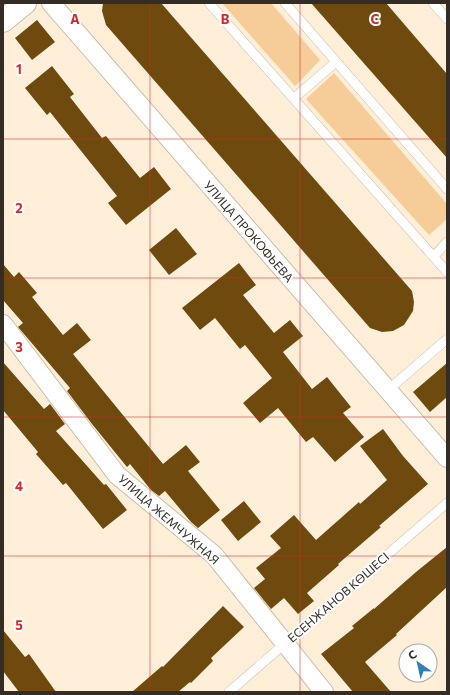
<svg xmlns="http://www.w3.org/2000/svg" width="450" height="695" font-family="Commissioner,sans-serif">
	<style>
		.green { fill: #f6cd98 }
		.building { fill: #6f4a0e }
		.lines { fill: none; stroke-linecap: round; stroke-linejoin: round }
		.lane-casing { stroke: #ccbca6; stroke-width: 10 }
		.street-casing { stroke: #ccbca6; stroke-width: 20 }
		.secondary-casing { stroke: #ccbca6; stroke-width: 24 }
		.lane { stroke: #fff; stroke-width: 9 }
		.street { stroke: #fff; stroke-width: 18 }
		.secondary { stroke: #fff; stroke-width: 22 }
		.grid { fill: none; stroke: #d62828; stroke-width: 1; stroke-opacity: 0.55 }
		.labels { text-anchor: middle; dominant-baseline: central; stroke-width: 4; stroke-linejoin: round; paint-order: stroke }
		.street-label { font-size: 12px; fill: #342d25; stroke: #fff }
		.grid-label { font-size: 13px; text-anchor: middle; font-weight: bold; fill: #d62828; stroke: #fff; stroke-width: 4; stroke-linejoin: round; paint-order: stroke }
	</style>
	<rect width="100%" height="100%" fill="#ffeed8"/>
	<g class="green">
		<path d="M222 3H271L320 60 295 86Z"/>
		<path d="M334 73 447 204V219L429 235 306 99Z"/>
	</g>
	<g class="building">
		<path d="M103 3H161L412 291 414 302 413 311 404 325 393 331 382 332 370 328 106 25 102 11Z"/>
		<path d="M311 3H386L447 74V158Z"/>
		<path d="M37 20 55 42 32 60 15 38Z"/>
		<path d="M52 66 74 94 70 97 102 138 106 136 140 178 154 167 171 189 126 225 108 203 117 196 50 112 47 115 25 88Z"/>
		<path d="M176 228 197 254 169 275 149 250Z"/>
		<path d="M239 263 256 285 243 295 274 333 290 320 303 336 283 352 312 389 327 377 351 407 343 413 364 437 335 462 313 437 306 442 278 408 260 423 243 403 272 378 245 345 240 349 215 318 200 330 182 308Z"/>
		<path d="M3 264 14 277 19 272 37 293 32 297 63 335 77 323 91 340 73 354 163 464 186 445 200 462 188 471 220 510 198 528 191 522 165 491 159 496 151 490 130 464 127 467 92 424 67 391 70 388 18 327 23 323 3 300Z"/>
		<path d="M3 362 44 409 50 404 65 424 56 431 104 485 106 484 127 510 103 529 66 483 63 485 36 454 38 452 3 410Z"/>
		<path d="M447 363V397L430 412 413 392Z"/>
		<path d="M383 429 403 456 428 484 379 526 381 527 338 564 339 565 307 593 314 601 298 614 284 598 271 609 254 588 265 579 256 568 281 548 270 536 294 515 316 540 359 502 360 504 387 480 360 446Z"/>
		<path d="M244 501 261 522 238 541 221 520Z"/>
		<path d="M447 547V587L396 634 397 635 365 662 391 692H353L321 654 354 628 352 626 374 608V609L416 572Z"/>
		<path d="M223 606 244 627 211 658 213 661 191 683 190 682 178 692H132L162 666 163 667Z"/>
		<path d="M3 630 25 657 29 654 56 692H19L3 671Z"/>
	</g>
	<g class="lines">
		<defs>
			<g id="lane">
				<path d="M209 3 447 272"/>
				<path d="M285 3 447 189"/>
				<path d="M433 3 447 19"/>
				<path d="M294 98 336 62"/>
				<path d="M434 256 447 242"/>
				<path d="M388 390 447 339"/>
				<path d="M229 692 447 503"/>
			</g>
			<g id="street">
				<path d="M51 3 447 458"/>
				<path d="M3 324 117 475 214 555 324 692"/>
			</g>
			<path id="secondary" d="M3 21 25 3"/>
		</defs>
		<use href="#lane" class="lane-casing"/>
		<use href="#street" class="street-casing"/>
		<use href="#secondary" class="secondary-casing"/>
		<use href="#lane" class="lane"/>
		<use href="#street" class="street"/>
		<use href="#secondary" class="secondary"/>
	</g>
	<path class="grid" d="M150 3V692M300 3V692M3 139H447M3 278H447M3 417H447M3 556H447"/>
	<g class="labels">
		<g class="street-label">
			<text transform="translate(249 231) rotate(49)">УЛИЦА ПРОКОФЬЕВА</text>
			<text transform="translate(169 519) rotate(41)">УЛИЦА ЖЕМЧУЖНАЯ</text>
			<text transform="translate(338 597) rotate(-41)">ЕСЕНЖАНОВ КӨШЕСІ</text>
		</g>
	</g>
	<g class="grid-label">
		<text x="75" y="24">A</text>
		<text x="225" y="24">B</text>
		<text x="375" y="24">C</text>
		<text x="19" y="74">1</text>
		<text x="19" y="213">2</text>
		<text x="19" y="352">3</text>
		<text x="19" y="491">4</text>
		<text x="19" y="630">5</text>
	</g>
	<rect width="450" height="695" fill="none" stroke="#342d25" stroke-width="8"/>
	<g transform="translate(418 663) rotate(326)"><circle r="19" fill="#ffffff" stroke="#aeaba8"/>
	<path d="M0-3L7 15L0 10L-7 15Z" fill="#3381b3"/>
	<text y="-6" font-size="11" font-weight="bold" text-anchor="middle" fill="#342d25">С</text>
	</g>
</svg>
